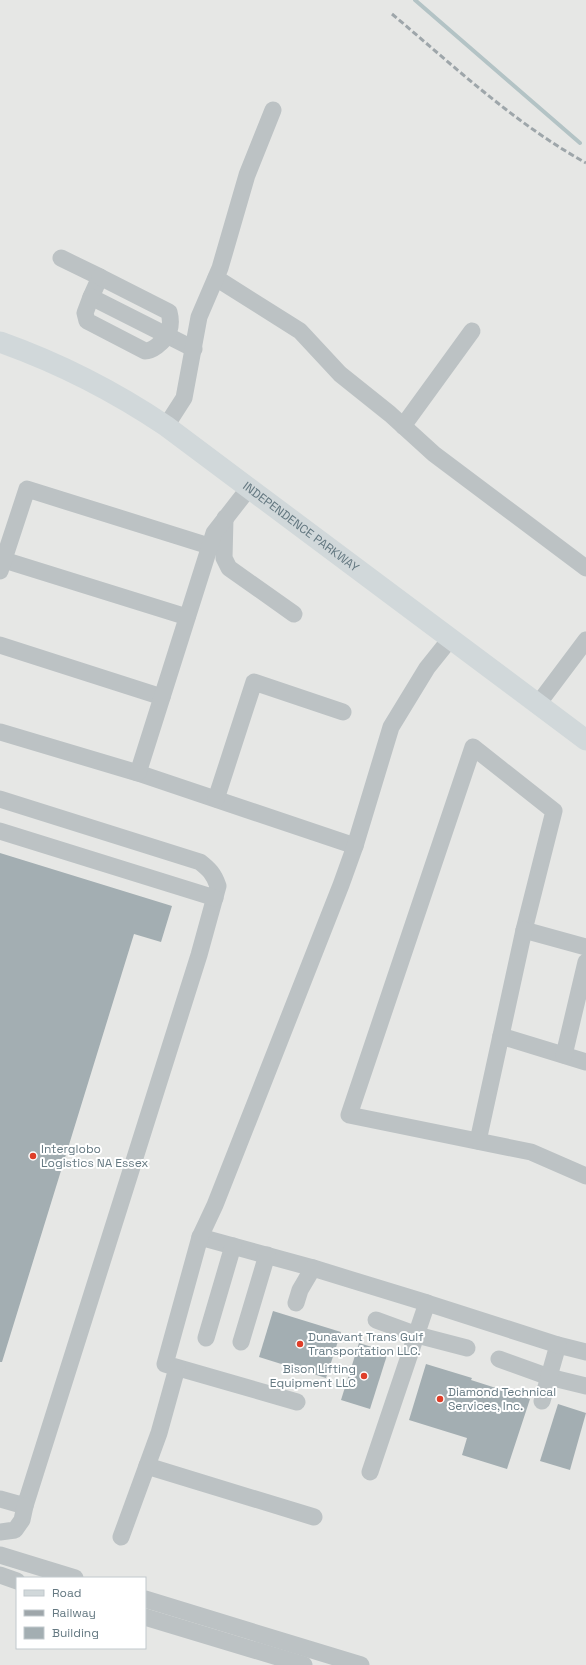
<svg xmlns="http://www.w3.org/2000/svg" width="586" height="1665" font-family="'Space Grotesk',sans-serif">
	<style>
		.built { fill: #e6e7e5; fill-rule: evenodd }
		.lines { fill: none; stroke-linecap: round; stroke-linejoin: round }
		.stream { stroke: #b3c3c5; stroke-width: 4 }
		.building { fill: #a3aeb2 }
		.minor { stroke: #bcc2c4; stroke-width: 17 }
		.major { stroke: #d1d8da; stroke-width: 21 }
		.rail { stroke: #9ea6aa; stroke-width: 3; stroke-dasharray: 6 3; stroke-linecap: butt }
		.poi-dot { fill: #df3e29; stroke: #fff; stroke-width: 1.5 }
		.labels { text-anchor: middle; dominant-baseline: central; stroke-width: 4; stroke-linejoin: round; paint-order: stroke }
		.street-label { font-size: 12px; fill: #657982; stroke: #fff }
		.poi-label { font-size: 12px; fill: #657982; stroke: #fff; text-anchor: start }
	</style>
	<rect width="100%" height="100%" fill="#f6f5f2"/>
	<path class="built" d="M0 0H586V1665H0ZM17 1578H145V1648H17Z"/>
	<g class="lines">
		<path class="stream" d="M415 0 580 143"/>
	</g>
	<g class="building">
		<path d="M0 853 172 906 161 942 134 934 2 1362H0Z"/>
		<path d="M273 1311 341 1332 326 1378 259 1357Z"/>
		<path d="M359 1343 388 1352 370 1409 341 1400Z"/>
		<path d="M426 1364 472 1378 471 1380 530 1399 507 1469 462 1455 467 1438 409 1420Z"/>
		<path d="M558 1404 586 1413 570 1470 540 1461Z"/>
	</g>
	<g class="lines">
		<g class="minor">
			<path d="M61 258 100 277 91 297 194 349"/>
			<path d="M216 278 300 331 340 374 390 414 434 454 586 568"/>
			<path d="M91 297 85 313 87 321 91 323 145 351C150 351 153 349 157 346 169 337 173 327 169 312L100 277"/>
			<path d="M166 426 184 398 199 317 220 268 247 175 273 110"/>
			<path d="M403 426 472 331"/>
			<path d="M225 518 224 558 229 568 294 614"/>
			<path d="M4 560 187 617"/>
			<path d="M0 571 27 489 209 546"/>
			<path d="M0 645 162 697"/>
			<path d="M538 704 586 640"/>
			<path d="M0 732 138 773 355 846"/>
			<path d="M138 773 214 533 249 488"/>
			<path d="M0 799 200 862C209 869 214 874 218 886L199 955 25 1506 0 1499"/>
			<path d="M216 799 254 682 343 712"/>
			<path d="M0 831 215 898"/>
			<path d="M586 947 524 930 554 811 473 747 349 1115 531 1152 586 1176"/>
			<path d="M501 1036 586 1062"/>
			<path d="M564 1055 586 962"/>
			<path d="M478 1141 524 930"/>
			<path d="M200 1237 313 1268"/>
			<path d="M296 1303 300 1290 313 1268 427 1303"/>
			<path d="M376 1320 417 1335 467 1348"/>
			<path d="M206 1338 233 1246"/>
			<path d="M241 1342 267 1255"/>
			<path d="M499 1359 549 1377 586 1386"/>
			<path d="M542 1401 558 1345 586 1352"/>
			<path d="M297 1402 165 1364 200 1237 215 1205 341 885 355 846 391 727 427 668 451 638"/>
			<path d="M147 1466 314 1517"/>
			<path d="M370 1472 427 1303 558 1345"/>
			<path d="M0 1532 15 1530 22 1520 25 1506"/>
			<path d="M121 1537 159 1433 177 1368"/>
			<path d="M0 1555 75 1578"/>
			<path d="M0 1575 17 1581"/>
			<path d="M145 1599 361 1665"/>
			<path d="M145 1617 304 1665"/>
		</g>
		<path class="major" id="s1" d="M0 342C59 363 114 391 166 426L586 740"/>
		<path class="rail" d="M392 14C455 67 514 123 586 163"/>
	</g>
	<g class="poi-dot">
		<circle cx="33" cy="1156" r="4"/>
		<circle cx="300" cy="1344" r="4"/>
		<circle cx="364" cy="1376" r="4"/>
		<circle cx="440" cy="1399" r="4"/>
	</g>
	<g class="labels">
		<g class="street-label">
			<text stroke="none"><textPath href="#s1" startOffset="355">INDEPENDENCE PARKWAY</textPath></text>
		</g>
		<g class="poi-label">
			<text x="41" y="1149">Interglobo<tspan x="41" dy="14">Logistics NA Essex</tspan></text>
			<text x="308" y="1337">Dunavant Trans Gulf<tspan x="308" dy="14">Transportation LLC.</tspan></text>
			<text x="356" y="1369" text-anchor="end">Bison Lifting<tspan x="356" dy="14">Equipment LLC</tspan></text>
			<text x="448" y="1392">Diamond Technical<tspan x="448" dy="14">Services, Inc.</tspan></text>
		</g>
	</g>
	<rect x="16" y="1577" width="130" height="72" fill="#ffffff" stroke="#c1c9cd"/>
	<rect x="24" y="1590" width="20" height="6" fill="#d1d8da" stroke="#c1c9cd"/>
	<text x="52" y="1597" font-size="12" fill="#657982">Road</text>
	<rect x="24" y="1610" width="20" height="6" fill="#9ea6aa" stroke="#c1c9cd"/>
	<text x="52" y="1617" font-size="12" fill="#657982">Railway</text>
	<rect x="24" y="1627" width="20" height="12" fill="#a3aeb2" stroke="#c1c9cd"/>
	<text x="52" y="1637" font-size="12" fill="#657982">Building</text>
</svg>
